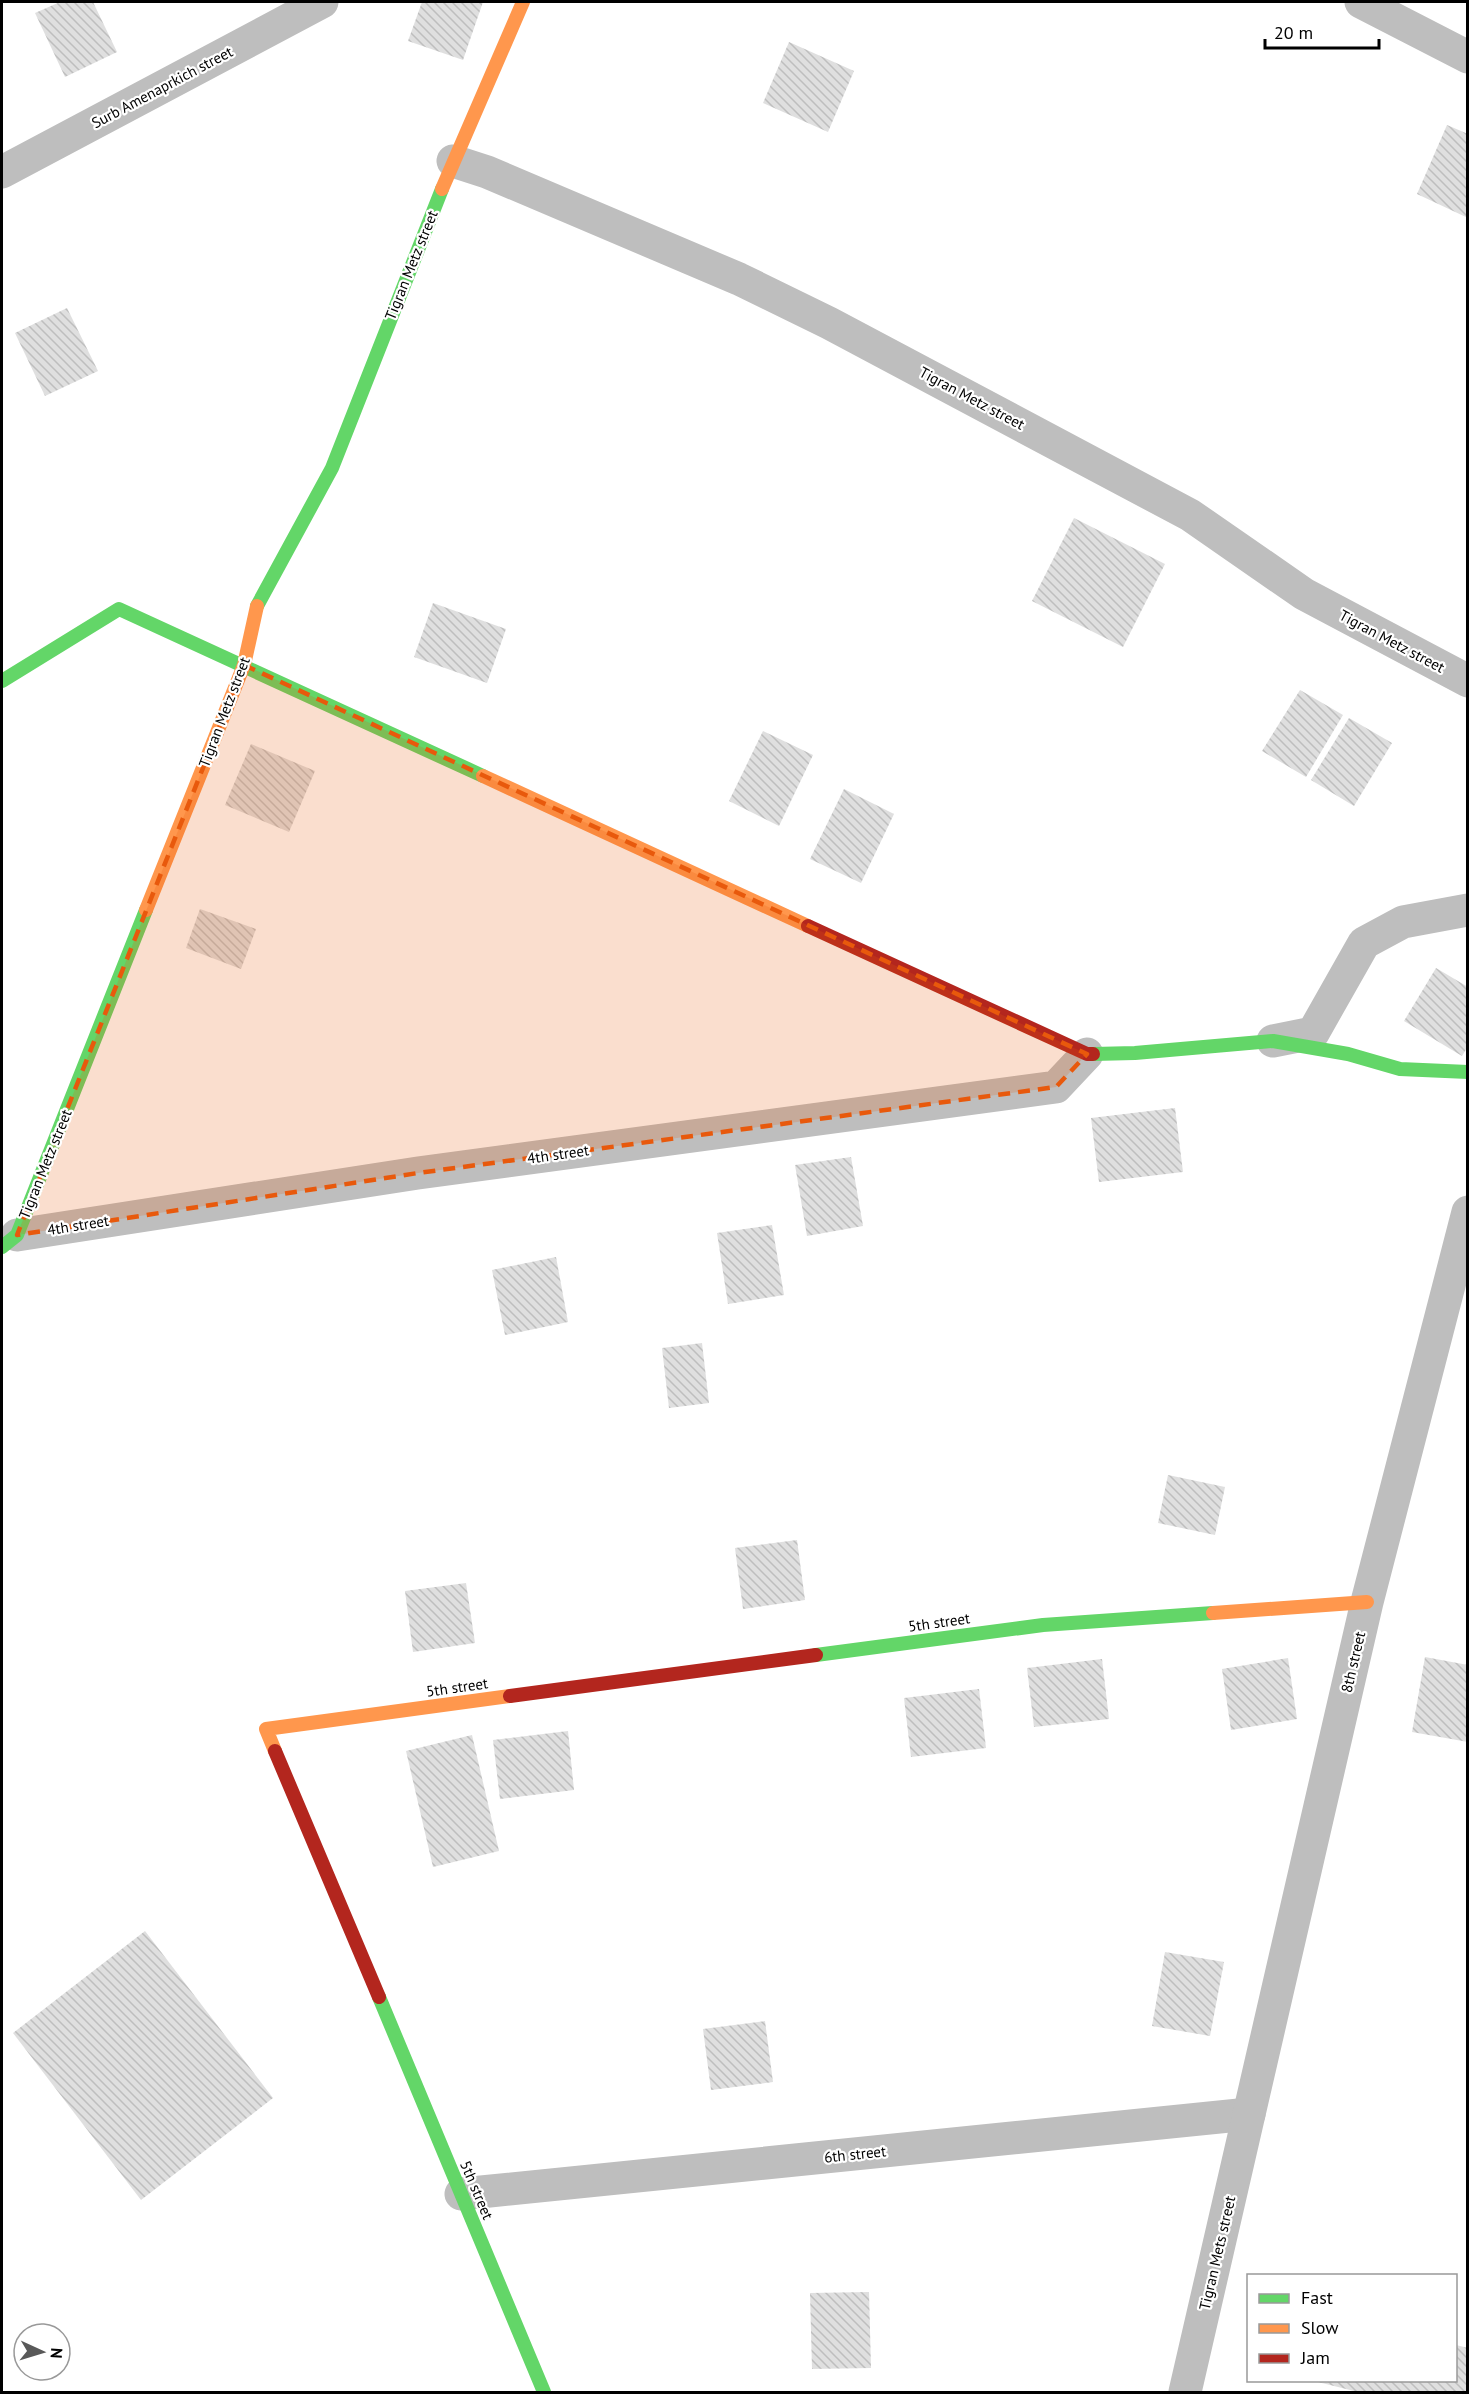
<svg xmlns="http://www.w3.org/2000/svg" width="1469" height="2394" font-family="'PT Sans',sans-serif">
	<style>
		.building { fill: url(#building-back-hatch) }
		.lines { fill: none; stroke-linecap: round; stroke-linejoin: round }
		.street { stroke: #bebebe; stroke-width: 33 }
		.fast { stroke: #63d668; stroke-width: 14 }
		.slow { stroke: #ff974d; stroke-width: 14 }
		.jam { stroke: #b3261e; stroke-width: 14 }
		.marked { fill: #e8590c; fill-opacity: 0.2; stroke: #e8590c; stroke-width: 4.5; stroke-dasharray: 12 8; stroke-linejoin: round }
		.labels { text-anchor: middle; dominant-baseline: central; stroke-width: 4.5; stroke-linejoin: round; paint-order: stroke }
		.street-label { font-size: 15px; fill: #000; stroke: #fff }
	</style>
	<defs>
		<pattern id="building-back-hatch" width="6" height="6" patternUnits="userSpaceOnUse" patternTransform="scale(1.5)"><rect width="6" height="6" fill="#dfdfdf"/><path d="M-1 5l2 2M0 0l6 6M5-1l2 2" fill="none" stroke="#bebebe"/></pattern>
	</defs>
	<rect width="100%" height="100%" fill="#fff"/>
	<g class="building">
		<path d="M60 2H93L117 52 65 77 35 13Z"/>
		<path d="M422 2H483L463 60 408 41Z"/>
		<path d="M789 42 854 71 828 132 763 103Z"/>
		<path d="M1447 125 1468 134V218L1417 194Z"/>
		<path d="M67 308 98 371 45 396 15 333Z"/>
		<path d="M1074 518 1165 564 1123 647 1032 601Z"/>
		<path d="M433 603 506 629 487 683 414 657Z"/>
		<path d="M1300 690 1343 715 1306 777 1262 751Z"/>
		<path d="M1349 718 1392 743 1354 806 1311 780Z"/>
		<path d="M763 731 813 755 779 826 729 801Z"/>
		<path d="M251 744 315 771 289 832 225 805Z"/>
		<path d="M844 789 894 814 861 883 810 859Z"/>
		<path d="M200 909 256 929 241 969 186 948Z"/>
		<path d="M1436 968 1468 987V1046L1462 1056 1404 1021Z"/>
		<path d="M1175 1108 1183 1172 1099 1182 1091 1118Z"/>
		<path d="M851 1157 863 1226 807 1236 795 1165Z"/>
		<path d="M772 1225 784 1295 728 1304 717 1233Z"/>
		<path d="M556 1257 568 1322 505 1335 492 1270Z"/>
		<path d="M702 1343 709 1403 669 1408 662 1348Z"/>
		<path d="M1168 1475 1225 1487 1215 1535 1158 1523Z"/>
		<path d="M797 1540 805 1600 743 1609 735 1548Z"/>
		<path d="M466 1583 475 1643 413 1652 405 1591Z"/>
		<path d="M1425 1657 1468 1665V1742L1412 1732Z"/>
		<path d="M1288 1658 1297 1719 1231 1730 1222 1669Z"/>
		<path d="M1102 1659 1109 1719 1034 1727 1027 1668Z"/>
		<path d="M979 1689 986 1748 911 1757 904 1698Z"/>
		<path d="M568 1731 574 1790 500 1799 493 1740Z"/>
		<path d="M472 1735 499 1851 433 1867 406 1751Z"/>
		<path d="M145 1931 273 2098 141 2200 13 2033Z"/>
		<path d="M1165 1952 1224 1962 1210 2036 1152 2026Z"/>
		<path d="M765 2021 773 2082 711 2090 703 2029Z"/>
		<path d="M869 2292 871 2368 812 2369 810 2293Z"/>
		<path d="M1456 2345 1468 2348V2392H1358L1314 2381 1456 2380Z"/>
	</g>
	<g class="lines">
		<g class="street">
			<path d="M1361 2 1468 57"/>
			<path d="M453 161 487 172 739 279 829 323 1190 515 1304 594 1468 681"/>
			<path d="M2 172 322 2"/>
			<path d="M1273 1041 1313 1033 1364 943 1403 922 1468 910"/>
			<path d="M17 1235 418 1173 1056 1087 1087 1054"/>
			<path d="M461 2194 1249 2114"/>
			<path d="M1185 2392 1367 1602 1468 1212"/>
		</g>
		<g class="fast">
			<path d="M257 606 332 468 442 189"/>
			<path d="M2 681 119 609 483 776"/>
			<path d="M1093 1054 1135 1053 1273 1041 1348 1054 1400 1069 1468 1072"/>
			<path d="M2 1247 17 1235 146 910"/>
			<path d="M816 1655 1043 1625 1213 1613"/>
			<path d="M379 1997 544 2392"/>
		</g>
		<g class="slow">
			<path d="M442 189 523 2"/>
			<path d="M483 776 808 926"/>
			<path d="M146 910 244 665 257 606"/>
			<path d="M1213 1613 1367 1602"/>
			<path d="M275 1751 266 1729 510 1696"/>
		</g>
		<g class="jam">
			<path d="M808 926 1087 1054H1093"/>
			<path d="M510 1696 816 1655"/>
			<path d="M275 1751 379 1997"/>
		</g>
	</g>
	<path class="marked" d="M244 665 1087 1054 1056 1087 418 1173 17 1235Z"/>
	<g class="labels">
		<g class="street-label">
			<text transform="translate(162 87) rotate(-28)">Surb Amenaprkich street</text>
			<text transform="translate(411 265) rotate(-68)">Tigran Metz street</text>
			<text transform="translate(972 398) rotate(28)">Tigran Metz street</text>
			<text transform="translate(1392 641) rotate(28)">Tigran Metz street</text>
			<text transform="translate(224 712) rotate(-69)">Tigran Metz street</text>
			<text transform="translate(558 1154) rotate(-8)">4th street</text>
			<text transform="translate(45 1164) rotate(-68)">Tigran Metz street</text>
			<text transform="translate(78 1225) rotate(-9)">4th street</text>
			<text transform="translate(939 1622) rotate(-8)">5th street</text>
			<text transform="translate(1353 1662) rotate(-77)">8th street</text>
			<text transform="translate(457 1687) rotate(-8)">5th street</text>
			<text transform="translate(855 2154) rotate(-6)">6th street</text>
			<text transform="translate(477 2190) rotate(67)">5th street</text>
			<text transform="translate(1217 2253) rotate(-77)">Tigran Mets street</text>
		</g>
	</g>
	<rect width="1469" height="2394" fill="none" stroke="#000000" stroke-width="6"/>
	<rect x="1247" y="2274" width="210" height="108" fill="#ffffff" stroke="#999999" stroke-width="1.5"/>
	<rect x="1259" y="2294" width="30" height="9" fill="#63d668" stroke="#999999" stroke-width="1.5"/>
	<text x="1301" y="2304" font-size="18" fill="#000000">Fast</text>
	<rect x="1259" y="2324" width="30" height="9" fill="#ff974d" stroke="#999999" stroke-width="1.5"/>
	<text x="1301" y="2334" font-size="18" fill="#000000">Slow</text>
	<rect x="1259" y="2354" width="30" height="9" fill="#b3261e" stroke="#999999" stroke-width="1.5"/>
	<text x="1301" y="2364" font-size="18" fill="#000000">Jam</text>
	<g transform="translate(42 2352) rotate(94)"><circle r="28" fill="#ffffff" stroke="#999999" stroke-width="1.5"/>
	<path d="M0-4.5L10 22L0 15L-10 22Z" fill="#595959"/>
	<text y="-9" font-size="16" font-weight="bold" text-anchor="middle" fill="#000000">N</text>
	</g>
	<path d="M1265 39v9h114v-9" fill="none" stroke="#000000" stroke-width="3"/>
	<text x="1274" y="39" font-size="18" fill="#000000" stroke="#ffffff" stroke-width="4.5" paint-order="stroke">20 m</text>
</svg>
